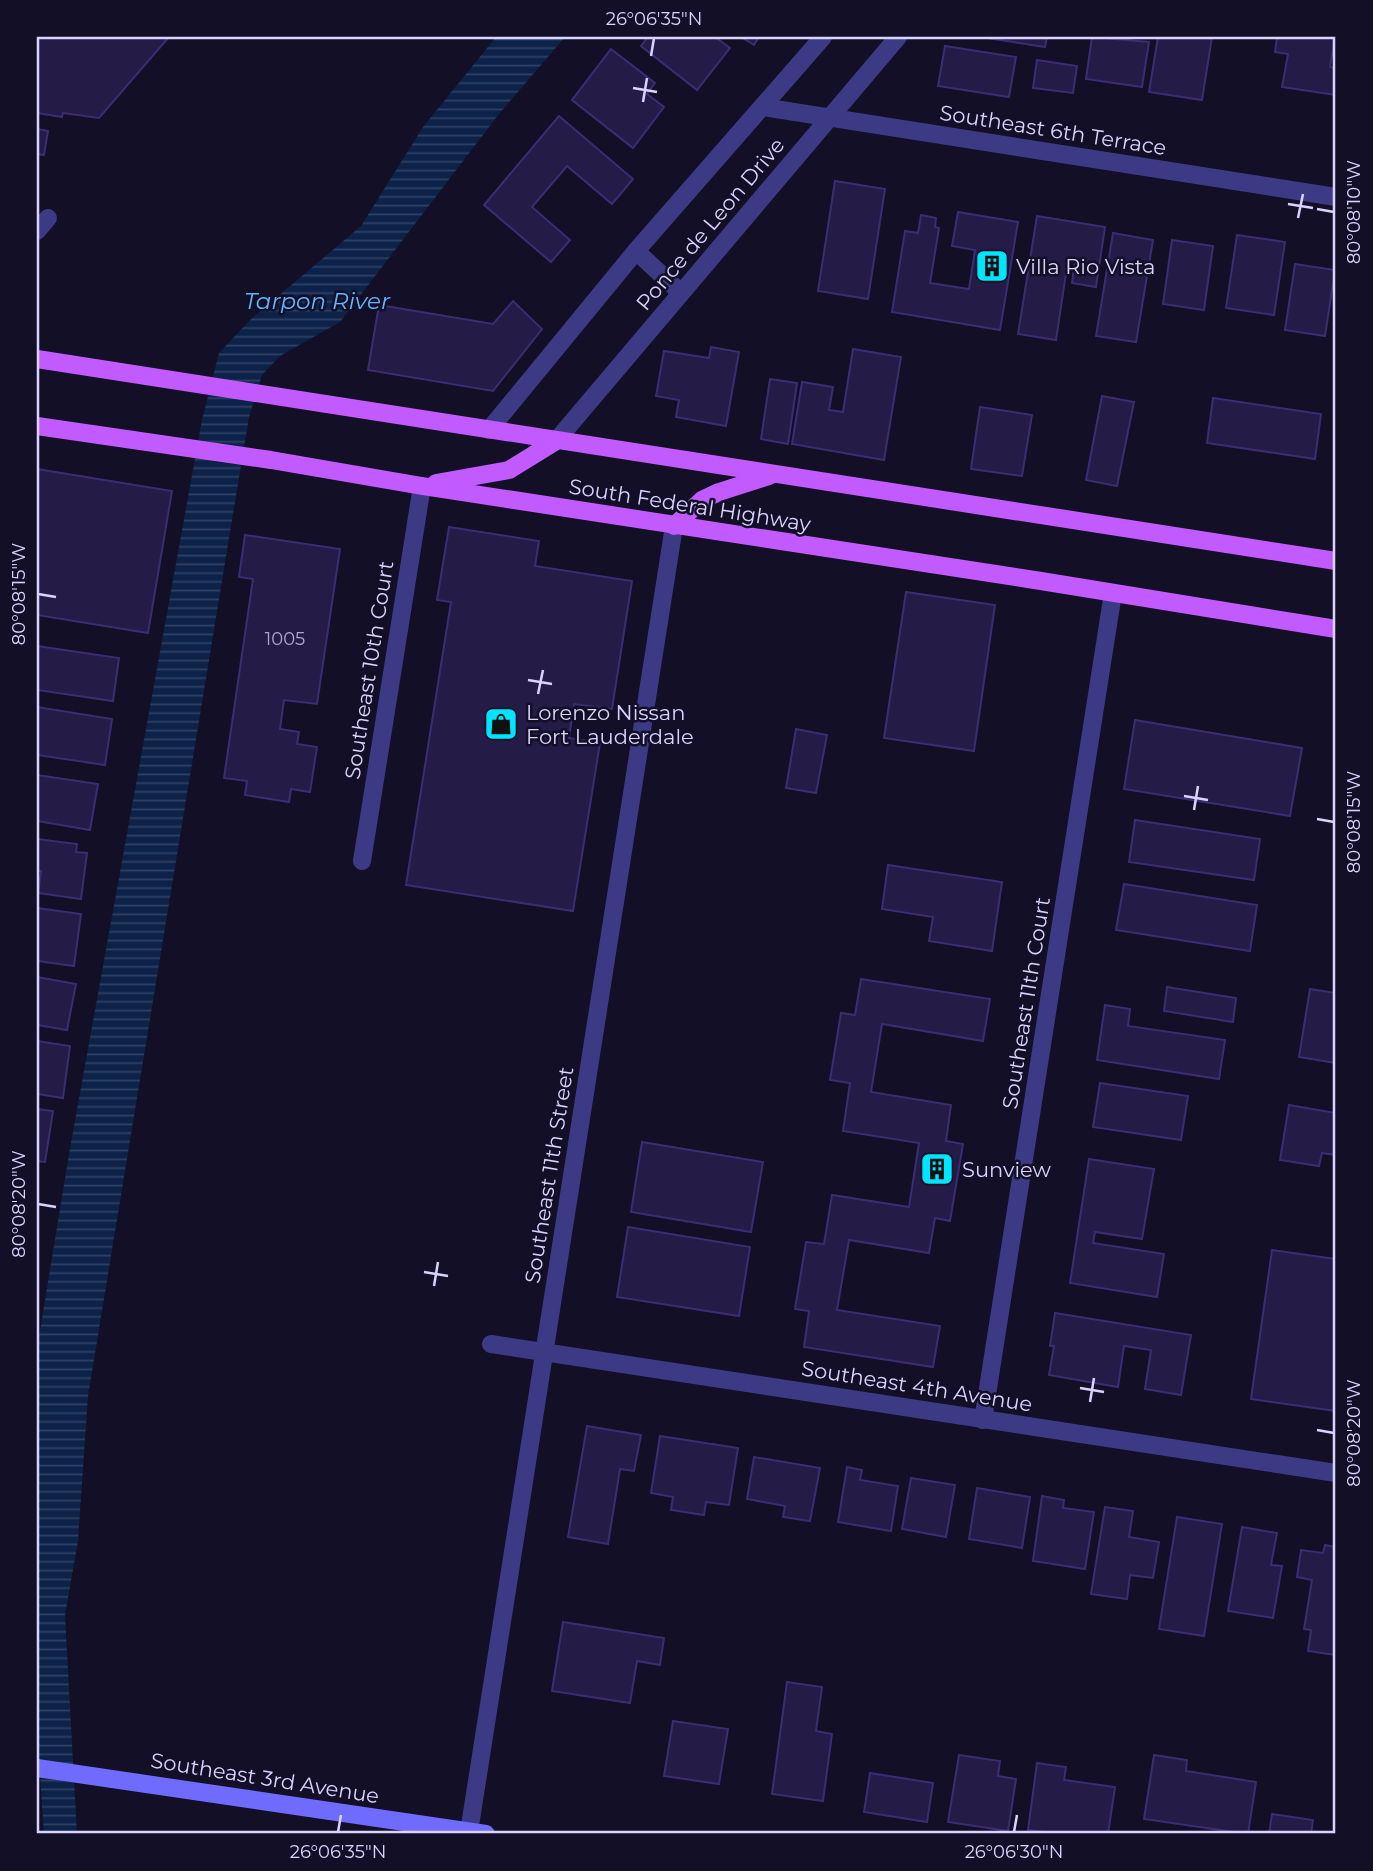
<svg xmlns="http://www.w3.org/2000/svg" width="1373" height="1871" font-family="Montserrat,sans-serif">
	<style>
		.water { fill: url(#water-rules) }
		.building { fill: #241b47; stroke: #3b2d73; stroke-width: 2 }
		.lines { fill: none; stroke-linecap: round; stroke-linejoin: round }
		.minor { stroke: #3d3a85; stroke-width: 18 }
		.secondary { stroke: #6f6bff; stroke-width: 18 }
		.primary { stroke: #c25bff; stroke-width: 18 }
		.ticks { fill: none; stroke: #d9d4ff; stroke-width: 2.5 }
		.labels { text-anchor: middle; dominant-baseline: central; stroke-width: 5; stroke-linejoin: round; paint-order: stroke }
		.number-label { font-size: 18px; fill: #aca6d1 }
		.street-label { font-size: 21px; fill: #d9d4ff; stroke: #130f26 }
		.poi-label { font-size: 21px; fill: #d9d4ff; stroke: #130f26; text-anchor: start }
		.water-label { font-size: 23px; font-style: italic; fill: #62b6ff; stroke: #130f26 }
		.neatline { fill: none; stroke: #d9d4ff; stroke-width: 2.5 }
		.ticks-label { font-size: 18px; text-anchor: middle; fill: #d9d4ff }
	</style>
	<defs>
		<pattern id="water-rules" width="6" height="5" patternUnits="userSpaceOnUse" patternTransform="scale(1.75)"><rect width="6" height="5" fill="#0c2248"/><path d="M0 2.5h6" fill="none" stroke="#2f4163"/></pattern>
	</defs>
	<rect width="100%" height="100%" fill="#130f26"/>
	<path class="water" d="M496 37H565L499 114 340 322 280 356 262 375 249 417 88 1396 78 1541 65 1615 77 1834H44L37 1732V1349L70 1148 202 420 219 353 250 320 361 226 423 127Z"/>
	<g class="building">
		<path d="M37 37H169L99 118 63 113 62 117 37 113Z"/>
		<path d="M648 37H715L730 48 697 90 641 46Z"/>
		<path d="M741 37H759L754 45Z"/>
		<path d="M981 37H1047L1045 47Z"/>
		<path d="M1092 37 1149 42 1142 87 1086 79Z"/>
		<path d="M1158 37H1212L1202 100 1149 92Z"/>
		<path d="M1277 37H1335L1330 67 1336 68V95L1282 87 1288 54 1275 52Z"/>
		<path d="M945 46 1016 57 1009 97 938 86Z"/>
		<path d="M611 49 655 83 647 94 664 107 633 148 572 100Z"/>
		<path d="M1037 60 1077 66 1073 93 1033 88Z"/>
		<path d="M559 116 633 179 612 204 567 166 532 207 570 240 551 262 484 205Z"/>
		<path d="M37 129 48 131 44 155 37 154Z"/>
		<path d="M835 181 885 189 868 299 818 291Z"/>
		<path d="M958 212 1018 222 1000 330 892 312 905 231 918 233 921 215 936 218 935 227 939 228 930 283 969 289 975 250 952 246Z"/>
		<path d="M1037 216 1105 227 1096 287 1072 283 1075 261 1068 260 1056 340 1018 334Z"/>
		<path d="M1113 233 1153 240 1136 342 1096 336Z"/>
		<path d="M1237 235 1285 242 1274 315 1226 308Z"/>
		<path d="M1172 240 1213 246 1204 310 1163 304Z"/>
		<path d="M1295 264 1335 270 1325 336 1285 330Z"/>
		<path d="M513 301 542 329 493 391 368 370 379 305 493 324Z"/>
		<path d="M711 347 739 352 726 426 676 417 679 400 656 396 664 351 709 358Z"/>
		<path d="M853 349 901 357 884 460 792 444 802 382 833 387 829 410 843 412Z"/>
		<path d="M770 379 797 383 788 444 761 439Z"/>
		<path d="M1102 396 1134 402 1117 486 1086 480Z"/>
		<path d="M1213 398 1321 414 1315 459 1207 443Z"/>
		<path d="M980 407 1032 415 1022 476 971 469Z"/>
		<path d="M37 469 172 491 148 633 37 615Z"/>
		<path d="M449 527 539 541 535 566 632 581 612 709 574 704 569 738 600 743 573 911 406 885 451 602 437 600Z"/>
		<path d="M245 535 340 549 317 704 284 700 280 729 299 732 297 744 317 747 310 792 291 789 289 802 245 795 247 781 224 778 253 579 239 577Z"/>
		<path d="M906 592 995 605 974 751 884 738Z"/>
		<path d="M37 646 119 658 113 701 37 690Z"/>
		<path d="M37 707 112 719 105 765 37 755Z"/>
		<path d="M1135 720 1302 748 1290 816 1124 789Z"/>
		<path d="M796 729 827 735 816 793 786 788Z"/>
		<path d="M37 775 98 784 90 830 37 821Z"/>
		<path d="M1135 820 1260 839 1254 880 1129 862Z"/>
		<path d="M37 839 77 844 76 852 87 853 81 899 38 893 41 871H37Z"/>
		<path d="M888 865 1002 882 992 951 929 941 933 917 882 909Z"/>
		<path d="M1124 884 1257 905 1250 951 1116 930Z"/>
		<path d="M37 908 81 914 74 966 37 961Z"/>
		<path d="M37 977 76 984 67 1030 37 1025Z"/>
		<path d="M861 979 990 999 983 1041 882 1024 871 1092 951 1105 946 1141 963 1144 950 1221 935 1218 929 1253 849 1240 837 1310 940 1326 933 1367 804 1347 809 1311 795 1309 806 1242 824 1244 832 1195 909 1207 919 1143 843 1131 850 1083 830 1080 841 1013 855 1015Z"/>
		<path d="M1167 987 1236 998 1233 1022 1164 1011Z"/>
		<path d="M1310 989 1336 993V1063L1299 1057Z"/>
		<path d="M1105 1005 1130 1009 1128 1026 1225 1040 1219 1079 1097 1060Z"/>
		<path d="M37 1041 70 1046 63 1098 37 1094Z"/>
		<path d="M1100 1083 1188 1096 1181 1140 1093 1127Z"/>
		<path d="M1289 1105 1336 1113V1155L1322 1153 1319 1166 1280 1160Z"/>
		<path d="M37 1109 53 1111 45 1162 37 1161Z"/>
		<path d="M642 1142 763 1162 751 1232 631 1212Z"/>
		<path d="M1089 1159 1154 1169 1142 1239 1095 1232 1093 1243 1164 1254 1157 1297 1070 1283Z"/>
		<path d="M628 1227 750 1247 739 1316 617 1297Z"/>
		<path d="M1272 1250 1336 1259V1411L1251 1399Z"/>
		<path d="M1055 1313 1191 1335 1181 1395 1145 1389 1151 1350 1124 1346 1118 1387 1049 1375 1054 1346H1050Z"/>
		<path d="M587 1426 641 1435 634 1471 620 1469 608 1544 568 1537Z"/>
		<path d="M660 1436 738 1448 729 1505 706 1502 704 1515 671 1510 673 1497 651 1493Z"/>
		<path d="M754 1457 820 1468 810 1521 783 1517 785 1506 747 1499Z"/>
		<path d="M847 1467 862 1470 860 1480 898 1486 891 1531 838 1522Z"/>
		<path d="M911 1478 955 1485 946 1537 902 1529Z"/>
		<path d="M977 1488 1030 1497 1022 1548 969 1539Z"/>
		<path d="M1042 1496 1064 1500 1063 1508 1094 1512 1085 1569 1033 1561Z"/>
		<path d="M1105 1507 1133 1511 1129 1537 1159 1542 1153 1578 1130 1575 1127 1599 1091 1594Z"/>
		<path d="M1177 1517 1222 1524 1204 1636 1159 1629Z"/>
		<path d="M1242 1527 1277 1533 1271 1565 1282 1566 1273 1618 1228 1611Z"/>
		<path d="M1325 1545 1336 1547V1655L1308 1651 1311 1630 1304 1629 1312 1580 1297 1577 1301 1550 1323 1553Z"/>
		<path d="M563 1622 664 1638 660 1665 637 1661 630 1703 552 1691Z"/>
		<path d="M787 1682 822 1687 816 1731 832 1734 823 1801 772 1794Z"/>
		<path d="M673 1721 728 1729 719 1784 664 1776Z"/>
		<path d="M959 1755 1000 1761 998 1776 1016 1779 1008 1831 948 1822Z"/>
		<path d="M1154 1755 1187 1760 1186 1771 1256 1782 1248 1834 1144 1819Z"/>
		<path d="M1037 1763 1066 1767 1064 1780 1115 1787 1108 1834H1060L1028 1830Z"/>
		<path d="M870 1773 933 1783 927 1822 864 1812Z"/>
		<path d="M1272 1814 1313 1820 1311 1834H1269Z"/>
	</g>
	<g class="lines">
		<g class="minor">
			<path d="M762 107 1336 197"/>
			<path d="M37 231 48 218"/>
			<path d="M636 251 681 293"/>
			<path d="M489 430 636 251 823 37"/>
			<path d="M556 441 898 37"/>
			<path d="M362 861 422 486"/>
			<path d="M491 1344 1336 1473"/>
			<path d="M983 1420 1113 593"/>
			<path d="M469 1832 674 526"/>
		</g>
		<path class="secondary" d="M37 1768 486 1834"/>
		<g class="primary">
			<path d="M37 359 1336 561"/>
			<path d="M37 426 271 460 422 486 1041 581 1336 629"/>
			<path d="M436 483 509 470 556 441"/>
			<path d="M674 526 702 500 719 492 769 476"/>
		</g>
	</g>
	<path class="ticks" d="M651 56 654 38M633 88 657 92M643 102 647 78M1288 204 1313 208M1317 209 1334 212M1298 218 1303 194M38 594 56 597M528 680 552 684M538 694 543 670M1184 796 1208 800M1194 810 1198 786M1317 819 1334 822M38 1204 56 1207M424 1272 448 1276M434 1286 438 1262M1080 1388 1104 1392M1090 1402 1094 1378M1317 1430 1334 1433M338 1832 341 1815M1014 1832 1017 1815"/>
	<defs>
		<symbol id="building-square" viewBox="-11 -11 22 22"><rect x="-9" y="-9" width="18" height="18" rx="4" fill="#00e5ff" stroke="#130f26"/><path d="M-4-6H4V6H1V3H-1V6H-4ZM-2.5-4.3h1.7v1.8h-1.7ZM.8-4.3h1.7v1.8H.8ZM-2.5-1h1.7V.8h-1.7ZM.8-1h1.7V.8H.8Z" fill="#111"/></symbol>
		<symbol id="shop-square" viewBox="-11 -11 22 22"><rect x="-9" y="-9" width="18" height="18" rx="4" fill="#00e5ff" stroke="#130f26"/><path d="M-5-2.5h2.3a2.7 3.5 0 0 1 5.4 0H5L5.5 6h-11ZM-1.5-2.5h3a1.5 2.3 0 0 0-3 0Z" fill="#111"/></symbol>
	</defs>
	<g fill-rule="evenodd">
		<use href="#building-square" x="973" y="247" width="38" height="38"/>
		<use href="#shop-square" x="482" y="705" width="38" height="38"/>
		<use href="#building-square" x="918" y="1150" width="38" height="38"/>
	</g>
	<g class="labels">
		<g class="number-label">
			<text x="285" y="639">1005</text>
		</g>
		<g class="street-label">
			<text transform="translate(1053 130) rotate(9)">Southeast 6th Terrace</text>
			<text transform="translate(710 224) rotate(-50)">Ponce de Leon Drive</text>
			<text transform="translate(690 505) rotate(9)">South Federal Highway</text>
			<text transform="translate(369 670) rotate(-81)">Southeast 10th Court</text>
			<text transform="translate(1026 1003) rotate(-81)">Southeast 11th Court</text>
			<text transform="translate(549 1175) rotate(-81)">Southeast 11th Street</text>
			<text transform="translate(917 1386) rotate(9)">Southeast 4th Avenue</text>
			<text transform="translate(265 1778) rotate(9)">Southeast 3rd Avenue</text>
		</g>
		<g class="poi-label">
			<text x="1016" y="266">Villa Rio Vista</text>
			<text x="526" y="712">Lorenzo Nissan<tspan x="526" dy="24">Fort Lauderdale</tspan></text>
			<text x="962" y="1169">Sunview</text>
		</g>
		<g class="water-label">
			<text x="317" y="301">Tarpon River</text>
		</g>
	</g>
	<rect width="1373" height="1871" fill="none" stroke="#130f26" stroke-width="77"/>
	<rect x="38" y="38" width="1296" height="1794" class="neatline"/>
	<g class="ticks-label">
		<text x="654" y="25">26°06'35"N</text>
		<text transform="translate(1354 212) rotate(-90)" y="6">80°08'10"W</text>
		<text transform="translate(19 594) rotate(-90)" y="6">80°08'15"W</text>
		<text transform="translate(1354 822) rotate(-90)" y="6">80°08'15"W</text>
		<text transform="translate(19 1204) rotate(-90)" y="6">80°08'20"W</text>
		<text transform="translate(1354 1433) rotate(-90)" y="6">80°08'20"W</text>
		<text x="338" y="1858">26°06'35"N</text>
		<text x="1014" y="1858">26°06'30"N</text>
	</g>
</svg>
